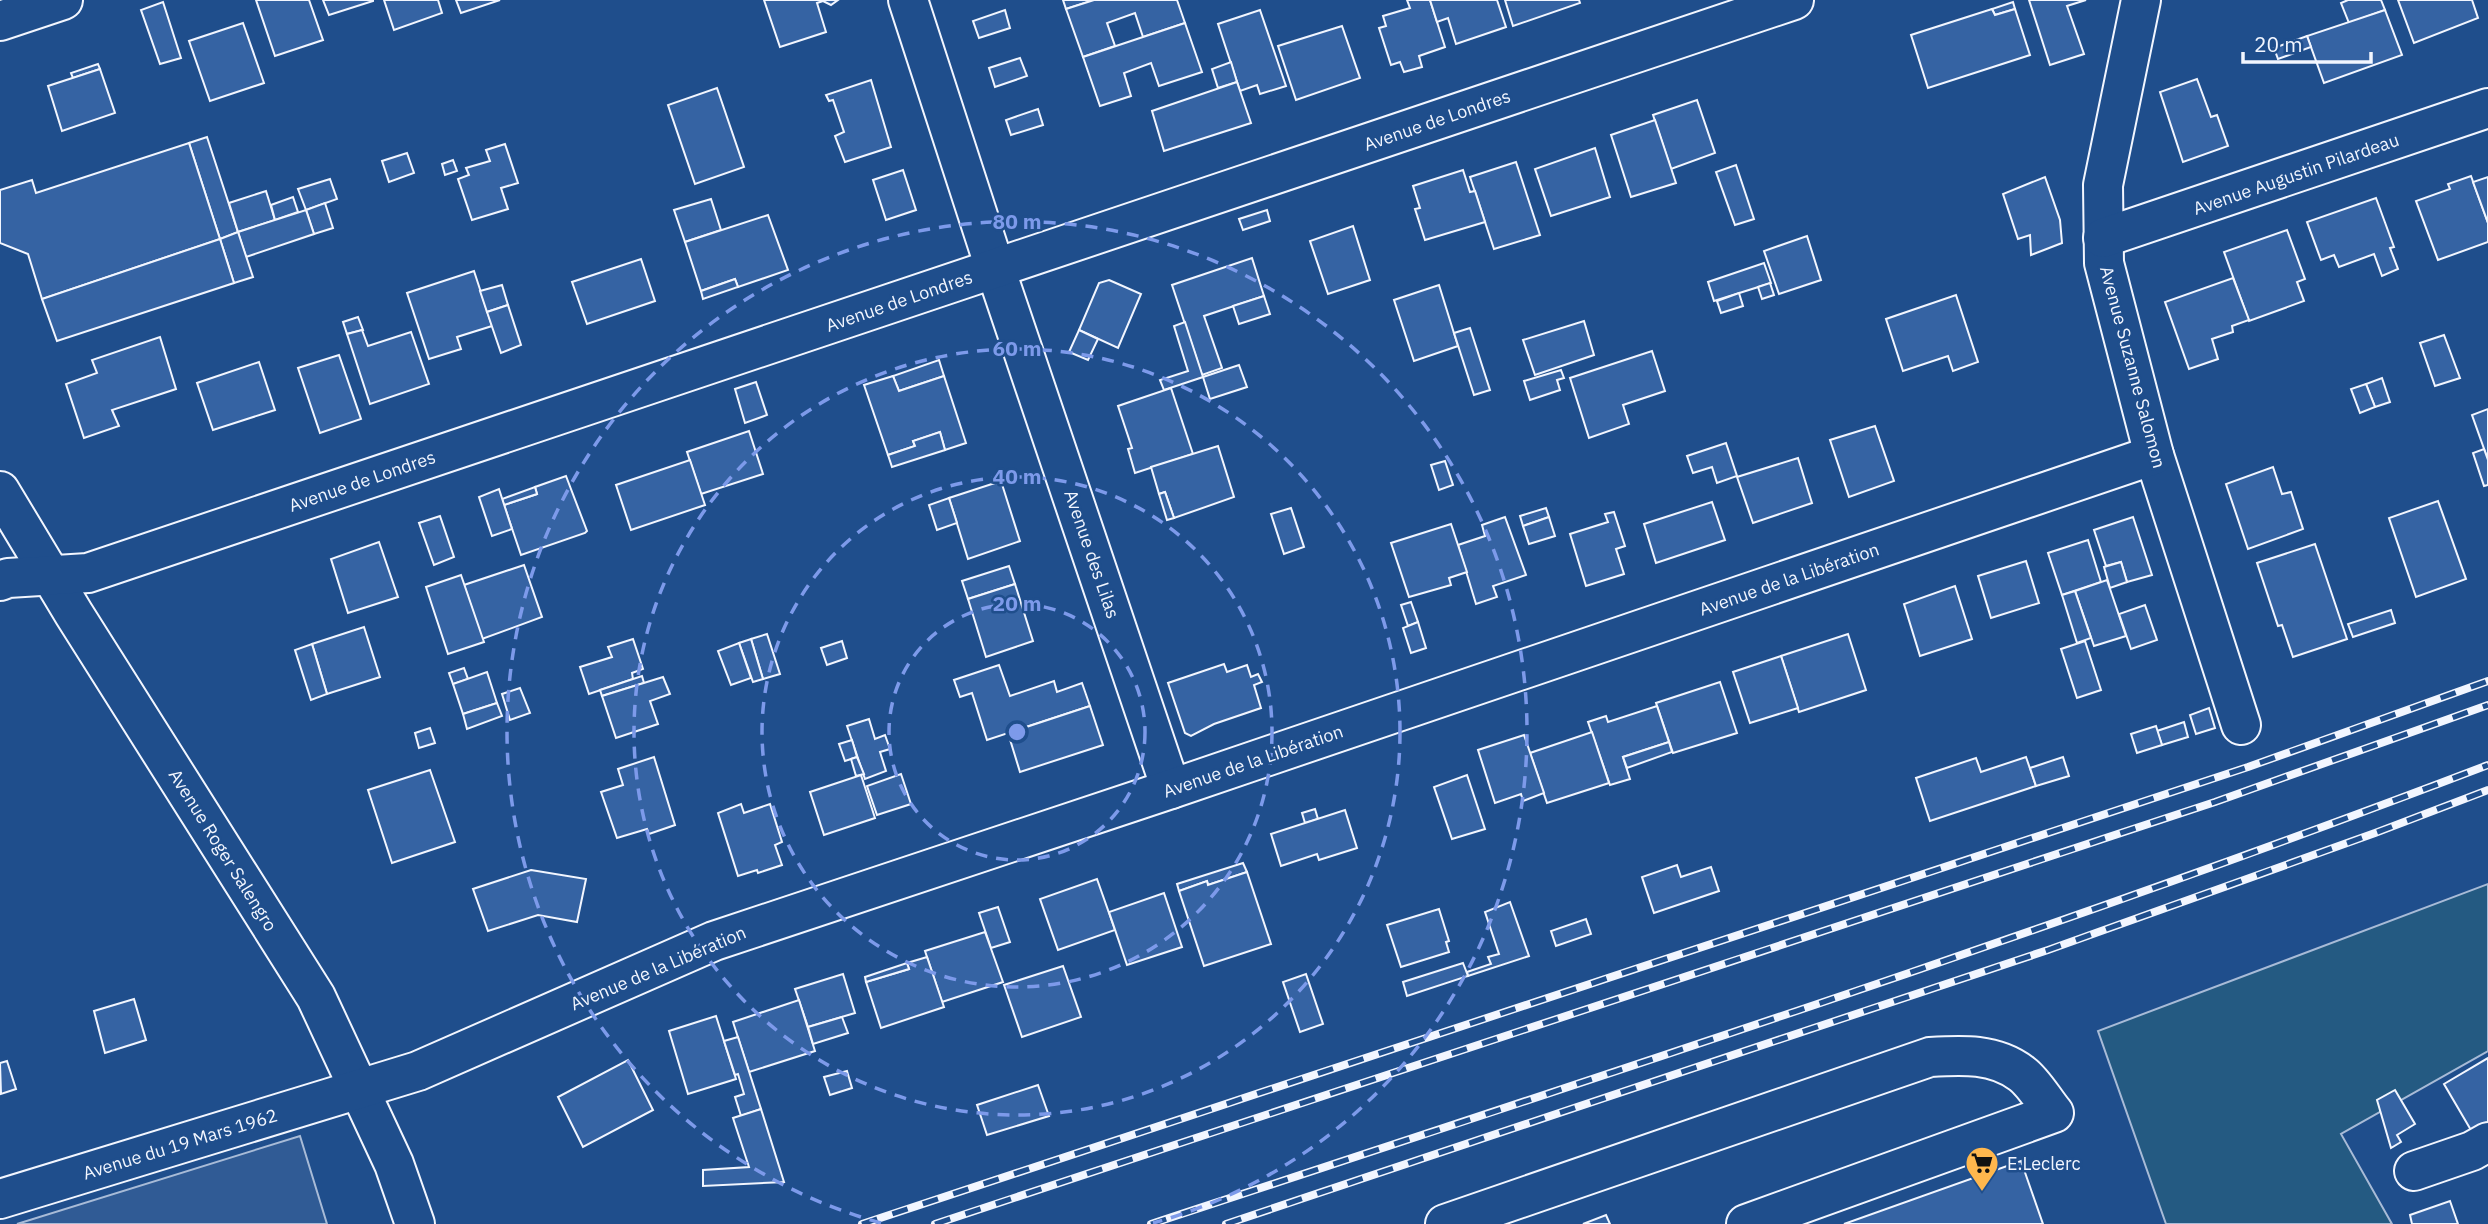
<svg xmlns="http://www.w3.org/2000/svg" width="2488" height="1224" font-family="'IBM Plex Sans',sans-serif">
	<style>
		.green { fill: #245a82; stroke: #a8bbd7; stroke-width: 2 }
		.parking { fill: #305b95; stroke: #a8bbd7; stroke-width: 2 }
		.building { fill: #3563a3; stroke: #f2f6ff; stroke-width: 2 }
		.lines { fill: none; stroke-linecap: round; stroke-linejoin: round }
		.minor-casing { stroke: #f2f6ff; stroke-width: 42 }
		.minor { stroke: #1f4e8c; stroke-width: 38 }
		.rail-casing { stroke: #f2f6ff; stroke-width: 8 }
		.rail { stroke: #1f4e8c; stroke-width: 5; stroke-dasharray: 16; stroke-linecap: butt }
		.ring { fill: none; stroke: #7d9aea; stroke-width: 3.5; stroke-dasharray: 12 9 }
		.labels { text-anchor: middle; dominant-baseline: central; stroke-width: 5; stroke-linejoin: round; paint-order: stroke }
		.street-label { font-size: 18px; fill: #f2f6ff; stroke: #1f4e8c }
		.poi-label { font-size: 18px; fill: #f2f6ff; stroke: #1f4e8c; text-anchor: start }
		.centre { fill: #7d9aea; stroke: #1f4e8c; stroke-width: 3.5 }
		.ring-label { font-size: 21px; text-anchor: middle; font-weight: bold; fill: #7d9aea; stroke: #1f4e8c; stroke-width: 5; stroke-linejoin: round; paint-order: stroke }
	</style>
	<rect width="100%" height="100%" fill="#1f4e8c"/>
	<path class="green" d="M2488 884V1051L2341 1134 2392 1224H2166L2098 1031Z"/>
	<path class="parking" d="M300 1136 327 1224H17Z"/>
	<g class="building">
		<path d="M256 0H309L323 40 275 56Z"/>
		<path d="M323 0H373V1L329 15Z"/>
		<path d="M384 0H438L442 13 394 30Z"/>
		<path d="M456 0H500L461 13Z"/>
		<path d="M764 0H838L831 5 823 1 817 3 826 32 780 47Z"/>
		<path d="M1063 0H1094L1066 9Z"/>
		<path d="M1094 0H1177L1185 23 1143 37 1135 13 1107 23 1115 46 1083 57 1066 9Z"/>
		<path d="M1407 0H1430L1445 47 1419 56 1422 67 1404 72 1400 62 1391 65 1379 28 1386 26 1383 16 1410 8Z"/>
		<path d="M1430 0H1497L1506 27 1456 44 1448 18 1437 22Z"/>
		<path d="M1505 0H1579L1580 3 1513 26Z"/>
		<path d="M2029 0H2086L2067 6 2084 54 2050 65Z"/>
		<path d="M2348 0H2381L2385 10 2349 23 2341 3Z"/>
		<path d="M2398 0H2472L2478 18 2414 43Z"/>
		<path d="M163 2 181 58 160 64 141 10Z"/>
		<path d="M2013 2 2015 9 1995 15 1992 9Z"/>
		<path d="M1992 9 1995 15 2015 9 2030 55 1928 88 1911 35Z"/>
		<path d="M1005 10 1010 28 979 38 973 21Z"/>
		<path d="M1260 10 1286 86 1260 94 1257 85 1240 91 1218 24Z"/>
		<path d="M2385 10 2402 55 2324 83 2307 36Z"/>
		<path d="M243 23 264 83 210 101 189 41Z"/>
		<path d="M1185 23 1202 72 1159 86 1151 63 1124 73 1131 96 1100 106 1083 57Z"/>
		<path d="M1342 26 1360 78 1296 100 1278 46Z"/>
		<path d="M2307 36 2311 47 2278 59 2274 48Z"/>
		<path d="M1020 58 1027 76 995 87 989 68Z"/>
		<path d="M1231 62 1237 82 1218 88 1212 69Z"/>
		<path d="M98 64 100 69 73 78 71 73Z"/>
		<path d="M100 69 115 113 62 131 48 86Z"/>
		<path d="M2197 79 2211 117 2217 115 2228 146 2183 162 2160 92Z"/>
		<path d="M871 80 891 147 845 162 835 136 844 132 833 100 829 101 826 95Z"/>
		<path d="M1237 82 1251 123 1164 151 1152 111Z"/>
		<path d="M717 88 744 167 695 184 668 105Z"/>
		<path d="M1697 100 1715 153 1671 169 1653 115Z"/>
		<path d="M1038 109 1043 125 1011 135 1006 120Z"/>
		<path d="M1655 120 1676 183 1631 197 1611 135Z"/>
		<path d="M207 137 238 232 220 239 189 143Z"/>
		<path d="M189 143 220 239 42 299 28 254 0 243V190L32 180 36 193Z"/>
		<path d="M505 144 518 183 501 188 508 209 472 220 458 179 469 175 466 168 490 161 486 150Z"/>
		<path d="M1595 148 1610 197 1551 216 1535 169Z"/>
		<path d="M407 153 414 173 389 182 382 161Z"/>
		<path d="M453 160 457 171 445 175 442 164Z"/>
		<path d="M1516 162 1540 235 1494 249 1470 177Z"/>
		<path d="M1736 165 1754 219 1735 225 1716 172Z"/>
		<path d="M903 170 916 210 886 220 873 180Z"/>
		<path d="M1463 170 1470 192 1475 191 1485 222 1425 240 1415 209 1420 208 1413 186Z"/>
		<path d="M2471 176 2488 223V242L2438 260 2416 201 2450 189 2448 184Z"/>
		<path d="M2045 177 2060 220 2062 243 2031 255 2030 235 2018 239 2003 194Z"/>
		<path d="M2488 177V223L2473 182Z"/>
		<path d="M330 179 337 199 306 210 298 189Z"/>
		<path d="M266 191 275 220 238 232 229 203Z"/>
		<path d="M293 197 298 212 275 220 271 205Z"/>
		<path d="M2376 198 2394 247 2390 248 2398 269 2382 276 2374 254 2339 267 2334 255 2321 260 2307 222Z"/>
		<path d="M711 199 721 230 685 242 674 210Z"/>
		<path d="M325 203 333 228 314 234 306 210Z"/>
		<path d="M306 210 314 234 246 257 238 232Z"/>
		<path d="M1267 210 1270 221 1243 230 1239 219Z"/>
		<path d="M768 215 788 270 738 287 735 279 701 291 685 242Z"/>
		<path d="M1353 226 1370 280 1328 294 1310 241Z"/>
		<path d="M2287 230 2305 279 2297 282 2304 301 2249 321 2224 252Z"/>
		<path d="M238 232 253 277 234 283 220 239Z"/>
		<path d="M1807 236 1821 280 1779 294 1764 251Z"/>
		<path d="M220 239 234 283 57 341 42 299Z"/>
		<path d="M1252 258 1264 296 1204 316 1222 368 1202 375 1172 285Z"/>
		<path d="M641 259 655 301 587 324 572 282Z"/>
		<path d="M1764 263 1771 283 1714 301 1708 282Z"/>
		<path d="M474 271 492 326 457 337 461 349 429 359 407 293Z"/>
		<path d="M2233 278 2249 320 2232 326 2233 332 2212 339 2218 359 2189 369 2165 302Z"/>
		<path d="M735 279 738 287 703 299 701 291Z"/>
		<path d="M1109 280 1141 294 1118 348 1079 330 1099 283Z"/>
		<path d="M1770 283 1774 295 1762 299 1758 287Z"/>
		<path d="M502 285 508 305 487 312 480 291Z"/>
		<path d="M1439 285 1458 346 1414 361 1394 300Z"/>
		<path d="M1739 293 1743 306 1721 313 1717 301Z"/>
		<path d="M1956 295 1978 362 1953 371 1948 356 1903 371 1886 319Z"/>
		<path d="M1264 296 1270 314 1239 324 1233 306Z"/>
		<path d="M508 305 521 345 501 353 487 312Z"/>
		<path d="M358 317 363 330 347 334 343 322Z"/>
		<path d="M1584 321 1594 355 1535 375 1523 340Z"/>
		<path d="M1185 322 1203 377 1164 390 1160 380 1188 371 1174 326Z"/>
		<path d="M1470 328 1490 390 1474 395 1454 333Z"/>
		<path d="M362 330 368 346 411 332 429 384 370 404 347 334Z"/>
		<path d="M1079 330 1098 339 1088 360 1069 352Z"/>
		<path d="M2444 335 2460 378 2435 386 2420 343Z"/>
		<path d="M160 337 176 389 112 410 119 426 84 438 66 384 97 373 92 360Z"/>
		<path d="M1652 351 1665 391 1623 405 1629 424 1589 438 1570 378Z"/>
		<path d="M339 355 361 419 320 433 298 368Z"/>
		<path d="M939 360 944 376 899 391 893 376Z"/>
		<path d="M259 362 275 410 213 430 197 383Z"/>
		<path d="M1239 365 1247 387 1210 399 1203 377Z"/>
		<path d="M1561 370 1564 378 1557 380 1560 390 1530 400 1524 381Z"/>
		<path d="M893 376 899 391 944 376 966 443 945 450 940 432 913 441 915 446 888 455 864 385Z"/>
		<path d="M2382 378 2390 402 2375 407 2366 384Z"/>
		<path d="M756 382 767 415 745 423 735 389Z"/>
		<path d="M2366 384 2375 407 2360 413 2351 389Z"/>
		<path d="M1171 388 1193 454 1135 473 1128 449 1132 448 1118 406Z"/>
		<path d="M2488 409V460L2472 415Z"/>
		<path d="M1875 426 1894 481 1849 497 1830 440Z"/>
		<path d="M749 431 763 474 701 494 687 452Z"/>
		<path d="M940 432 945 450 892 467 888 455 915 446 913 441Z"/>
		<path d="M1726 443 1737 476 1717 483 1712 467 1693 473 1687 456Z"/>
		<path d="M1218 446 1234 497 1174 518 1165 492 1159 494 1151 467Z"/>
		<path d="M2484 449 2488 460V485L2484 486 2473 453Z"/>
		<path d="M1798 458 1812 503 1753 523 1737 477Z"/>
		<path d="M690 460 705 505 631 530 616 485Z"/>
		<path d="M1445 461 1453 485 1439 490 1431 465Z"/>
		<path d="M2273 467 2282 494 2291 492 2303 529 2248 549 2226 484Z"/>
		<path d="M566 476 587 531 585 533 521 555 504 505 537 494 535 487Z"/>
		<path d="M1001 481 1020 541 968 559 949 498Z"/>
		<path d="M535 487 537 494 504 505 502 499Z"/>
		<path d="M499 489 512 529 492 536 479 497Z"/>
		<path d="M1165 492 1174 518 1167 520 1159 494Z"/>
		<path d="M949 498 957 523 937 530 929 505Z"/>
		<path d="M2438 501 2466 579 2416 597 2389 518Z"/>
		<path d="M1712 502 1725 540 1656 563 1644 524Z"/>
		<path d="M1291 508 1304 547 1284 554 1271 514Z"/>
		<path d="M1546 508 1549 517 1523 526 1520 516Z"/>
		<path d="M1614 512 1625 546 1616 549 1624 574 1586 586 1570 534 1608 522 1605 514Z"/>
		<path d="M440 516 454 557 434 565 419 523Z"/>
		<path d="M1505 517 1526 575 1493 586 1497 597 1476 604 1458 545 1485 536 1482 525Z"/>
		<path d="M1549 517 1555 536 1529 544 1523 526Z"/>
		<path d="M2133 517 2152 575 2127 582 2121 562 2106 566 2094 530Z"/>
		<path d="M1451 524 1467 572 1449 578 1451 585 1409 597 1391 543Z"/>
		<path d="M2088 540 2101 582 2062 595 2048 553Z"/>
		<path d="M379 542 398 597 348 613 331 559Z"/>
		<path d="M2315 544 2347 639 2293 657 2282 625 2278 626 2257 563Z"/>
		<path d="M2026 561 2039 603 1991 618 1978 576Z"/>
		<path d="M2121 562 2127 582 2110 588 2104 567Z"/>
		<path d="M524 565 542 617 482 639 464 585Z"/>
		<path d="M1009 566 1015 584 968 599 962 581Z"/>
		<path d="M461 575 484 642 448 654 426 587Z"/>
		<path d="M2107 580 2126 636 2094 646 2075 591Z"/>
		<path d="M1015 584 1033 641 986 657 968 599Z"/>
		<path d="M1955 586 1972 639 1920 656 1904 604Z"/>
		<path d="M2075 591 2091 638 2077 643 2062 595Z"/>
		<path d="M1411 602 1418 622 1408 626 1401 605Z"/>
		<path d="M2145 605 2157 640 2131 649 2119 614Z"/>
		<path d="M2391 610 2395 623 2353 637 2348 624Z"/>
		<path d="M1418 622 1426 648 1411 653 1403 628Z"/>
		<path d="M364 627 380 677 327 694 312 644Z"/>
		<path d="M767 634 780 674 763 679 751 639Z"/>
		<path d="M1848 634 1866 690 1799 712 1781 656Z"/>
		<path d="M633 639 643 669 632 673 633 679 589 694 580 667 612 657 608 647Z"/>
		<path d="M751 639 763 679 753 682 739 643Z"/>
		<path d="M842 641 847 658 827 665 821 648Z"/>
		<path d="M2085 641 2101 690 2077 698 2061 649Z"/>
		<path d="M739 643 751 678 731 685 718 651Z"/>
		<path d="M312 644 327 694 311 700 295 650Z"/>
		<path d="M1781 656 1798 708 1750 723 1733 672Z"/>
		<path d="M1224 664 1227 672 1247 665 1251 677 1258 674 1262 682 1254 685 1261 708 1214 724 1191 736 1185 733 1168 683Z"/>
		<path d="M999 665 1010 696 1054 681 1057 692 1082 683 1090 706 987 740 972 693 960 697 954 680Z"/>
		<path d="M464 668 468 679 453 684 449 673Z"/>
		<path d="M487 672 497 703 463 714 453 684Z"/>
		<path d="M642 676 644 683 602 696 600 690Z"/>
		<path d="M663 677 670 694 650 701 658 724 616 738 602 696Z"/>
		<path d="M1720 682 1737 733 1673 753 1656 703Z"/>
		<path d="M520 688 530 713 510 720 502 694Z"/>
		<path d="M497 703 502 716 467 729 463 714Z"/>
		<path d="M1090 706 1103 745 1020 772 1008 733Z"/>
		<path d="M1657 706 1669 742 1623 757 1630 779 1610 785 1588 722 1606 716 1608 722Z"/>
		<path d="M2209 708 2215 728 2196 734 2190 715Z"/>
		<path d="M869 719 875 739 885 735 890 749 880 752 886 771 865 779 847 726Z"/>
		<path d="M2184 722 2188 737 2162 745 2157 731Z"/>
		<path d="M2156 726 2162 745 2137 753 2131 734Z"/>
		<path d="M430 728 435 743 419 748 415 733Z"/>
		<path d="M1592 732 1609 783 1547 803 1530 753Z"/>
		<path d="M1524 735 1544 793 1523 801 1521 794 1495 803 1478 750Z"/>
		<path d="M852 740 857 757 845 761 839 744Z"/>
		<path d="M1669 742 1672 752 1627 768 1623 757Z"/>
		<path d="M654 757 675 825 649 834 647 829 617 838 601 792 623 785 618 769Z"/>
		<path d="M857 757 864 774 856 776 851 759Z"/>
		<path d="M2026 757 2036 786 1930 821 1916 778 1976 758 1981 772Z"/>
		<path d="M2063 757 2069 776 2036 786 2030 768Z"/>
		<path d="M430 770 455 842 392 863 368 790Z"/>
		<path d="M901 774 911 804 877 815 867 786Z"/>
		<path d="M861 775 875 818 824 835 810 792Z"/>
		<path d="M1467 775 1485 829 1452 839 1434 787Z"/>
		<path d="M741 804 744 813 770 804 782 842 775 845 782 865 758 873 757 870 738 876 718 813Z"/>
		<path d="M1315 809 1318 819 1305 823 1302 813Z"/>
		<path d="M1345 810 1357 848 1319 860 1317 854 1281 866 1271 834Z"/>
		<path d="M1243 863 1247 872 1208 885 1207 881 1179 891 1177 884Z"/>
		<path d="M1677 865 1681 877 1711 867 1719 891 1654 913 1642 877Z"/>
		<path d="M531 870 586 879 577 922 538 915 488 931 473 889Z"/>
		<path d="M1247 872 1271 944 1204 966 1179 891 1207 881 1208 885Z"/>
		<path d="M1097 879 1115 930 1058 950 1040 899Z"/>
		<path d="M1164 893 1182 947 1127 965 1109 912Z"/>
		<path d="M1510 902 1529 956 1468 976 1467 972 1491 964 1488 957 1499 954 1485 912Z"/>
		<path d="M998 907 1010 942 991 948 979 913Z"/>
		<path d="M1439 909 1449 941 1446 942 1449 952 1401 967 1387 925Z"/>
		<path d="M1586 919 1591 934 1556 946 1551 931Z"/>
		<path d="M985 932 1003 982 942 1002 925 951Z"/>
		<path d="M927 957 944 1007 881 1028 866 982 909 969 907 963Z"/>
		<path d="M907 963 909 969 866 982 865 977Z"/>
		<path d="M1463 963 1468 976 1407 996 1403 982Z"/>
		<path d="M1063 966 1081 1017 1022 1037 1004 985Z"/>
		<path d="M843 974 855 1013 808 1027 795 989Z"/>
		<path d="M1306 974 1323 1024 1300 1032 1283 982Z"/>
		<path d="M134 999 146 1040 105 1053 94 1011Z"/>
		<path d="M799 1000 815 1051 749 1072 733 1022Z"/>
		<path d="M716 1016 736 1079 688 1094 669 1031Z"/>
		<path d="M842 1017 848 1033 813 1044 808 1027Z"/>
		<path d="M738 1037 761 1109 741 1116 735 1097 744 1094 738 1074 735 1075 724 1041Z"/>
		<path d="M2488 1058V1130L2475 1137 2444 1084Z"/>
		<path d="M628 1060 653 1110 583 1147 558 1097Z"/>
		<path d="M7 1061 16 1089 1 1094 0 1063Z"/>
		<path d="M847 1071 852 1088 830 1095 824 1077Z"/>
		<path d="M1038 1085 1049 1116 987 1135 977 1105Z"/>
		<path d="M2395 1090 2415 1124 2397 1135 2401 1142 2391 1148 2377 1100Z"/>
		<path d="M761 1109 784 1182 703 1186V1170L749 1167 733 1118Z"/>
		<path d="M2021 1161 2043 1224H1844Z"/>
		<path d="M2450 1201 2458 1224H2412L2410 1215Z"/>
		<path d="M1606 1215 1610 1224H1583Z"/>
	</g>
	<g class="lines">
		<defs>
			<g id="minor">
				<path d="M908 0 995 268 1171 789"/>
				<path d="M2141 0 2103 185 2104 263 2154 455 2241 725"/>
				<path d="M0 21 63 0"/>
				<path d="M2103 238 2488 108"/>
				<path d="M0 491 74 614 316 997 394 1164 415 1224"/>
				<path d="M0 581 8 578 88 573 1794 0"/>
				<path d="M2414 1171 2472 1151 2488 1142"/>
				<path d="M0 1199 418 1071 714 941 1171 789 2154 455"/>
				<path d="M1445 1224 1930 1057C1962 1055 1995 1053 2022 1074 2034 1083 2044 1101 2054 1113L1746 1224"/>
			</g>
		</defs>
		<use href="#minor" class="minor-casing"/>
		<use href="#minor" class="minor"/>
		<defs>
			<g id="rail">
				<path d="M862 1224 2248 767 2488 681"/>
				<path d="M935 1224 2215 802 2488 705"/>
				<path d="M1151 1224C1598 1077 2048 933 2488 765"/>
				<path d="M1226 1224 2048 950 2375 833 2488 790"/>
			</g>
		</defs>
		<use href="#rail" class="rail-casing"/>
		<use href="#rail" class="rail"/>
	</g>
	<g class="ring">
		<circle cx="1017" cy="732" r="128"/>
		<circle cx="1017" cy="732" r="255"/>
		<circle cx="1017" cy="732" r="383"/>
		<path d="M881 1223A510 510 0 1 1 1153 1223"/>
	</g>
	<defs>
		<symbol id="supermarket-pin" viewBox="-11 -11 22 30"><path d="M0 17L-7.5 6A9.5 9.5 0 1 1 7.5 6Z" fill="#ffb74d" stroke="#1f4e8c"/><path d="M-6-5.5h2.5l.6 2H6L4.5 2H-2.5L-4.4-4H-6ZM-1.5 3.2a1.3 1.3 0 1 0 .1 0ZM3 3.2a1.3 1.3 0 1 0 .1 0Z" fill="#111"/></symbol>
	</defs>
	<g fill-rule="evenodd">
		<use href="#supermarket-pin" x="1963" y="1144" width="38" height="52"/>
	</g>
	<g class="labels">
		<g class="street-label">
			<text transform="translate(1437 120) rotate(-19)">Avenue de Londres</text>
			<text transform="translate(2296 174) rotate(-19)">Avenue Augustin Pilardeau</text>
			<text transform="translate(899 301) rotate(-19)">Avenue de Londres</text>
			<text transform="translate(2133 367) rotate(75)">Avenue Suzanne Salomon</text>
			<text transform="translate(362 481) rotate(-19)">Avenue de Londres</text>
			<text transform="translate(1092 554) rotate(71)">Avenue des Lilas</text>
			<text transform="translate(1789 579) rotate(-19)">Avenue de la Libération</text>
			<text transform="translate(1253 761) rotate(-19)">Avenue de la Libération</text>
			<text transform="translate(223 850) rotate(58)">Avenue Roger Salengro</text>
			<text transform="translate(658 968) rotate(-23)">Avenue de la Libération</text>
			<text transform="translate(180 1144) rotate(-17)">Avenue du 19 Mars 1962</text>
		</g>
		<g class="poi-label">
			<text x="2007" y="1163">E.Leclerc</text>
		</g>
	</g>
	<circle cx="1017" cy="732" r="10" class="centre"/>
	<g class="ring-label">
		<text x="1017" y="229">80 m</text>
		<text x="1017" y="356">60 m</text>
		<text x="1017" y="484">40 m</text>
		<text x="1017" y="611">20 m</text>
	</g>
	<path d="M2243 52v10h128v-10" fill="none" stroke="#f2f6ff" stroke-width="3.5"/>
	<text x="2254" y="52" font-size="21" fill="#f2f6ff" stroke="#1f4e8c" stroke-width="5" paint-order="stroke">20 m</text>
</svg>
